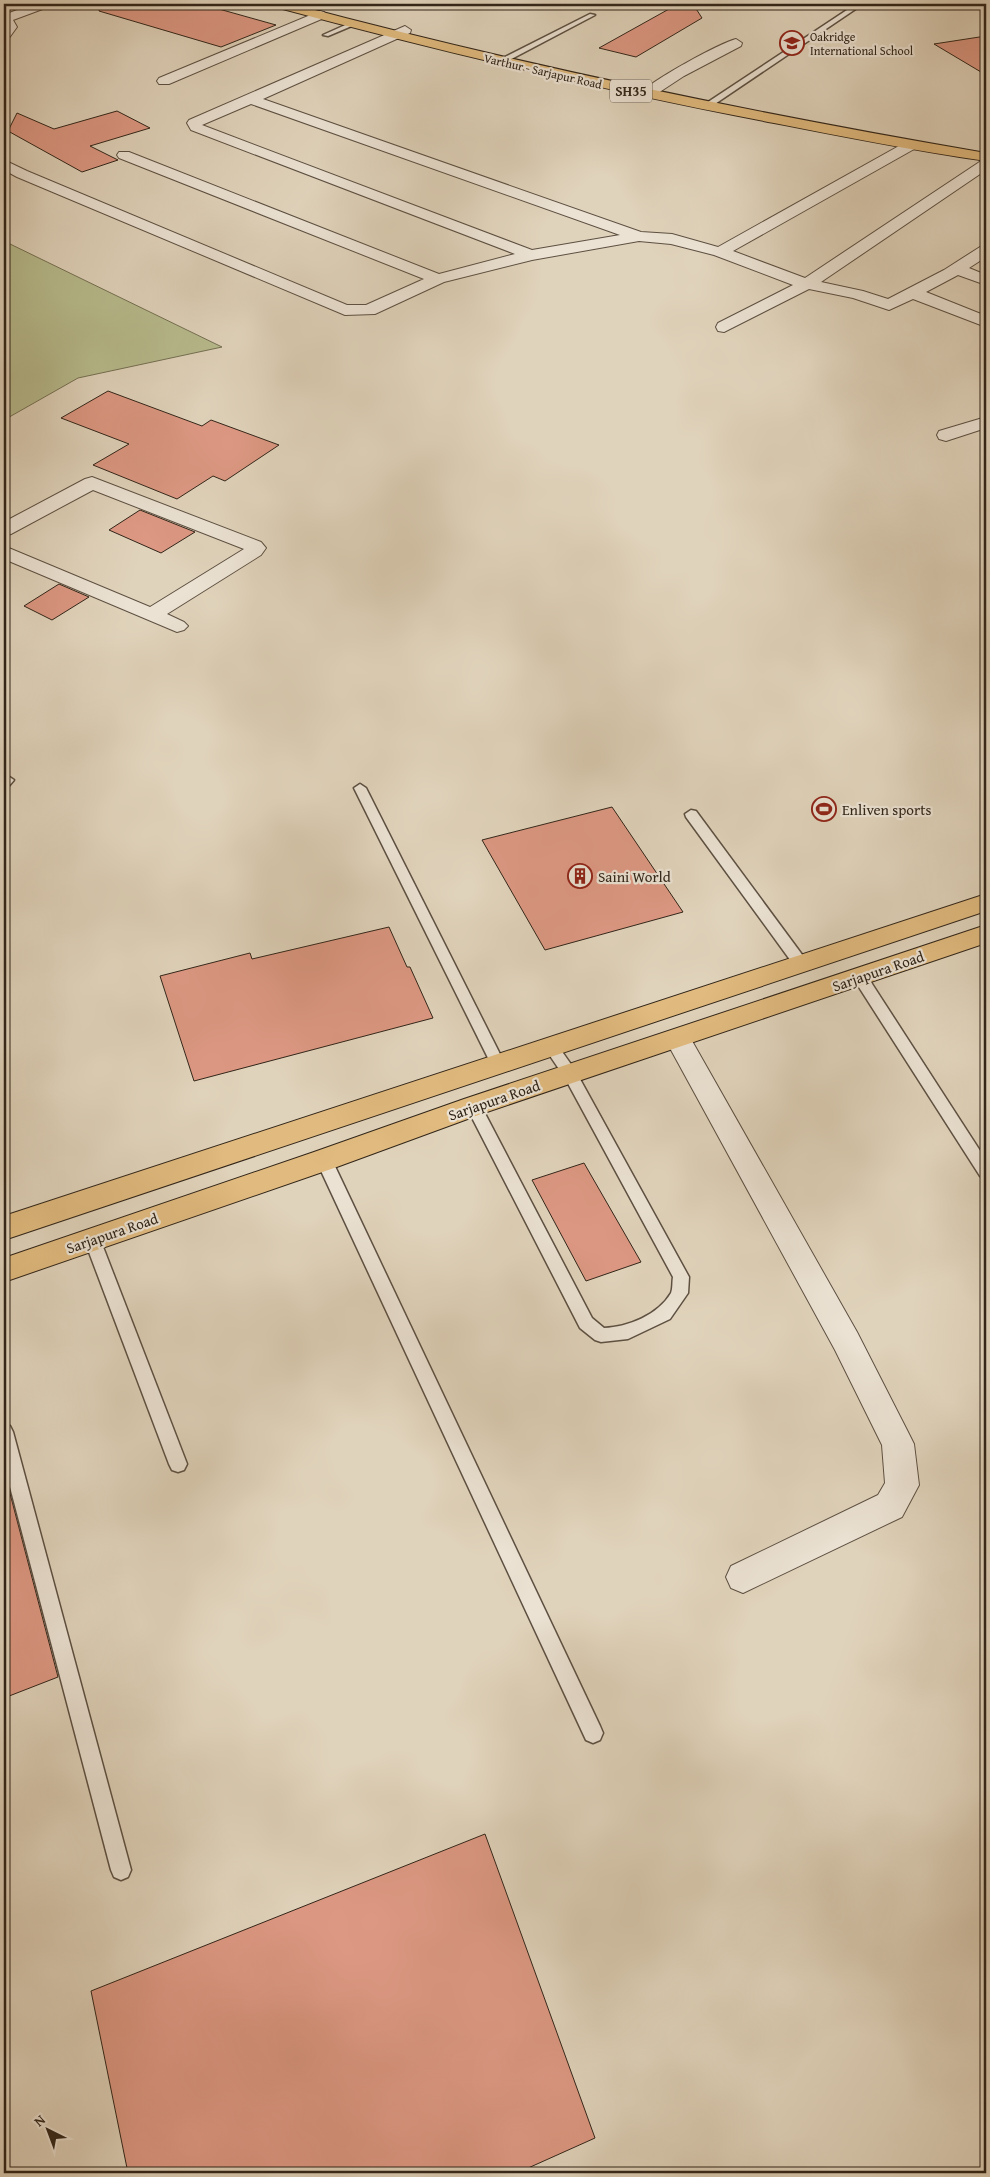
<svg xmlns="http://www.w3.org/2000/svg" width="990" height="2177" font-family="'Gentium Book Plus',serif">
	<style>
		.green { fill: #b7bb8d; stroke: #747053 }
		.building { fill: #dd9883; stroke: #312519 }
		.lines { fill: none; stroke-linecap: round; stroke-linejoin: round }
		.service-casing { stroke: #5d5042; stroke-width: 3 }
		.minor-casing { stroke: #5d5042; stroke-width: 2 }
		.primary-casing { stroke: #312519; stroke-width: 2 }
		.service { fill: #ebe2d3; fill-rule: evenodd }
		.minor { fill: #ebe2d3; fill-rule: evenodd }
		.primary { fill: #e0ba7e; fill-rule: evenodd }
		.labels { text-anchor: middle; dominant-baseline: central; stroke-width: 4.5; stroke-linejoin: round; paint-order: stroke }
		.far-poi-label { font-size: 12px; fill: #312519; stroke: #ebe2d3; text-anchor: start }
		.far-street-label { font-size: 12px; fill: #312519; stroke: #ebe2d3 }
		.shield { fill: #ebe2d3; stroke: #695e51; stroke-width: 1 }
		.shield-label { font-size: 14px; font-weight: bold; fill: #312519 }
		.poi-label { font-size: 15px; fill: #312519; stroke: #ebe2d3; text-anchor: start }
		.street-label { font-size: 15px; fill: #312519; stroke: #ebe2d3 }
	</style>
	<rect width="100%" height="100%" fill="#e0d3bb"/>
	<filter id="stains"><feTurbulence type="fractalNoise" baseFrequency=".004" numOctaves="4"/><feColorMatrix values="0 0 0 0 .2 0 0 0 0 .09 0 0 0 0 .02 0 0 0 .5 -.17"/></filter>
	<radialGradient id="worn" r=".72"><stop offset=".6" stop-color="#630" stop-opacity="0"/><stop offset="1" stop-color="#630" stop-opacity=".3"/></radialGradient>
	<path class="green" d="M4 242 8 243 222 347 78 378 4 420Z"/>
	<g class="building">
		<path d="M100 4H201L276 25 221 47 99 11Z"/>
		<path d="M678 4H693L702 18 636 57 599 48Z"/>
		<path d="M986 36V75L934 44Z"/>
		<path d="M117 111 150 128 90 146 118 160 82 172 8 131 17 113 54 129Z"/>
		<path d="M108 391 202 426 211 420 279 445 225 481 213 476 177 499 93 465 129 444 61 418Z"/>
		<path d="M140 510 195 532 161 553 109 530Z"/>
		<path d="M59 584 89 597 52 620 24 606Z"/>
		<path d="M612 807 683 912 545 950 482 840Z"/>
		<path d="M389 927 407 967H410L433 1018 194 1081 160 976 250 953 252 959Z"/>
		<path d="M584 1163 641 1262 586 1281 532 1180Z"/>
		<path d="M4 1482H7L58 1677 4 1698Z"/>
		<path d="M485 1834 595 2138 517 2173H128L91 1991Z"/>
	</g>
	<g class="lines">
		<defs>
			<g id="service">
				<path d="M856 4H863L709 108 702 106Z"/>
				<path d="M590 14 595 15 502 64 495 62Z"/>
				<path d="M352 22 355 24 354 25 328 36 323 35Z"/>
				<path d="M8 776 14 780 8 787 4 788V777Z"/>
				<path d="M360 784 366 788 505 1064 503 1068 498 1070 493 1068 491 1064 354 788Z"/>
				<path d="M691 810 696 811 806 960 808 964 806 968H796L686 817 685 814Z"/>
				<path d="M860 972 865 973 986 1160V1178L980 1176 855 981 853 977 855 973Z"/>
				<path d="M551 1042 556 1043 575 1070 689 1277 688 1293 670 1319 628 1339 601 1342 595 1340 580 1328 466 1106 469 1102 474 1100 479 1102 592 1318 604 1328C628 1327 658 1315 671 1293 673 1288 672 1282 673 1277L565 1078 544 1047 546 1043Z"/>
				<path d="M324 1154 329 1156 332 1160 600 1726 603 1733 600 1740 593 1743 586 1740 316 1160 319 1156Z"/>
				<path d="M92 1232 98 1234 100 1239 187 1464 184 1470 178 1472 172 1470 169 1464 84 1239 86 1234Z"/>
				<path d="M4 1424 10 1426 13 1432 131 1870 128 1877 121 1880 114 1877 111 1870 4 1464Z"/>
			</g>
			<g id="minor">
				<path d="M33 4H50L48 7 13 20 17 27 9 38 4 39V15Z"/>
				<path d="M320 11 324 12 326 15 324 18 169 84H159L157 81 159 78Z"/>
				<path d="M405 26 411 30 410 33 263 99 641 232 672 234 718 247 906 142H916L918 145 916 148 733 251 805 278 981 161 986 160V170L821 282 863 291 888 299 944 270 980 247 986 245V257L969 268 986 275V285L958 275 926 292 986 316V327L913 299 889 310 853 298 809 289 724 332 718 331 716 327 718 323 793 285 714 255 671 244 639 241 532 260 444 282 375 314 345 315 17 177 4 170V160L27 171 347 305H366L424 279 119 158 117 155 119 152H129L439 274 515 254 191 130 187 123 189 120ZM251 104 620 235 532 250 202 125Z"/>
				<path d="M736 39 742 43 741 46 684 76 652 97H642L640 94C650 81 720 43 736 39Z"/>
				<path d="M986 417V428L946 441 939 439 937 435 939 431Z"/>
				<path d="M92 477 261 542 266 548 261 555 167 614 184 622 188 626 184 630 177 632 4 559V546L150 607 244 549 93 490 11 534 4 536V522L85 479Z"/>
				<path d="M678 1029 687 1032 857 1332 909 1434 914 1444 919 1485 902 1517 743 1593 731 1588 726 1577 731 1566 878 1495 885 1483 882 1445 835 1350 665 1039 669 1032Z"/>
			</g>
			<g id="primary">
				<path d="M273 4H292C521 65 752 113 986 153V161C915 151 845 137 774 123 606 91 440 51 275 7Z"/>
				<path d="M986 894V911L4 1240V1216Z"/>
				<path d="M986 925V943L484 1113 334 1168 4 1282V1258L314 1152 464 1099Z"/>
			</g>
		</defs>
		<use href="#service" class="service-casing"/>
		<use href="#minor" class="minor-casing"/>
		<use href="#primary" class="primary-casing"/>
		<use href="#service" class="service"/>
		<use href="#minor" class="minor"/>
		<use href="#primary" class="primary"/>
	</g>
	<defs>
		<symbol id="school-ring" viewBox="-11 -11 22 22"><circle r="9.5" fill="#ebe2d3" stroke="#8f2418" stroke-width="1.5"/><path d="M0-5L7-2L0 1L-7-2ZM-4 1L0 2.5L4 1V4Q0 6-4 4Z" fill="#8f2418"/></symbol>
		<symbol id="stadium-ring" viewBox="-11 -11 22 22"><circle r="9.5" fill="#ebe2d3" stroke="#8f2418" stroke-width="1.5"/><path d="M0-5a6.5 5 0 1 0 0 10a6.5 5 0 1 0 0-10ZM-3.5-1.8h7v3.6h-7Z" fill="#8f2418"/></symbol>
		<symbol id="building-ring" viewBox="-11 -11 22 22"><circle r="9.5" fill="#ebe2d3" stroke="#8f2418" stroke-width="1.5"/><path d="M-4-6H4V6H1V3H-1V6H-4ZM-2.5-4.3h1.7v1.8h-1.7ZM.8-4.3h1.7v1.8H.8ZM-2.5-1h1.7V.8h-1.7ZM.8-1h1.7V.8H.8Z" fill="#8f2418"/></symbol>
	</defs>
	<g fill-rule="evenodd">
		<use href="#school-ring" x="778" y="29" width="28" height="28"/>
		<use href="#stadium-ring" x="810" y="795" width="28" height="28"/>
		<use href="#building-ring" x="566" y="862" width="28" height="28"/>
	</g>
	<g class="labels">
		<g class="far-poi-label">
			<text x="810" y="36">Oakridge<tspan x="810" dy="14">International School</tspan></text>
		</g>
		<g class="far-street-label">
			<text transform="translate(543 71) rotate(13)">Varthur - Sarjapur Road</text>
		</g>
		<rect class="shield" x="610" y="79.5" width="42" height="23" rx="4"/>
		<g class="shield-label">
			<text x="631" y="91">SH35</text>
		</g>
		<g class="poi-label">
			<text x="842" y="809">Enliven sports</text>
			<text x="598" y="876">Saini World</text>
		</g>
		<g class="street-label">
			<text transform="translate(878 971) rotate(-19)">Sarjapura Road</text>
			<text transform="translate(494 1100) rotate(-19)">Sarjapura Road</text>
			<text transform="translate(112 1233) rotate(-19)">Sarjapura Road</text>
		</g>
	</g>
	<rect width="990" height="2177" fill="none" stroke="#e0d3bb" stroke-width="20"/>
	<rect x="5" y="5" width="980" height="2167" fill="none" stroke="#312519" stroke-width="2.5"/>
	<rect x="10" y="10" width="970" height="2157" fill="none" stroke="#312519"/>
	<g transform="translate(48 2130) rotate(318)" stroke="#ebe2d3" stroke-width="4" paint-order="stroke">
	<path d="M0-4L9 19L0 12L-9 19Z" fill="#312519"/>
	<text y="-8" font-size="14" font-weight="bold" text-anchor="middle" fill="#312519">N</text>
	</g>
	<rect width="100%" height="100%" filter="url(#stains)"/>
	<rect width="100%" height="100%" fill="url(#worn)"/>
</svg>
